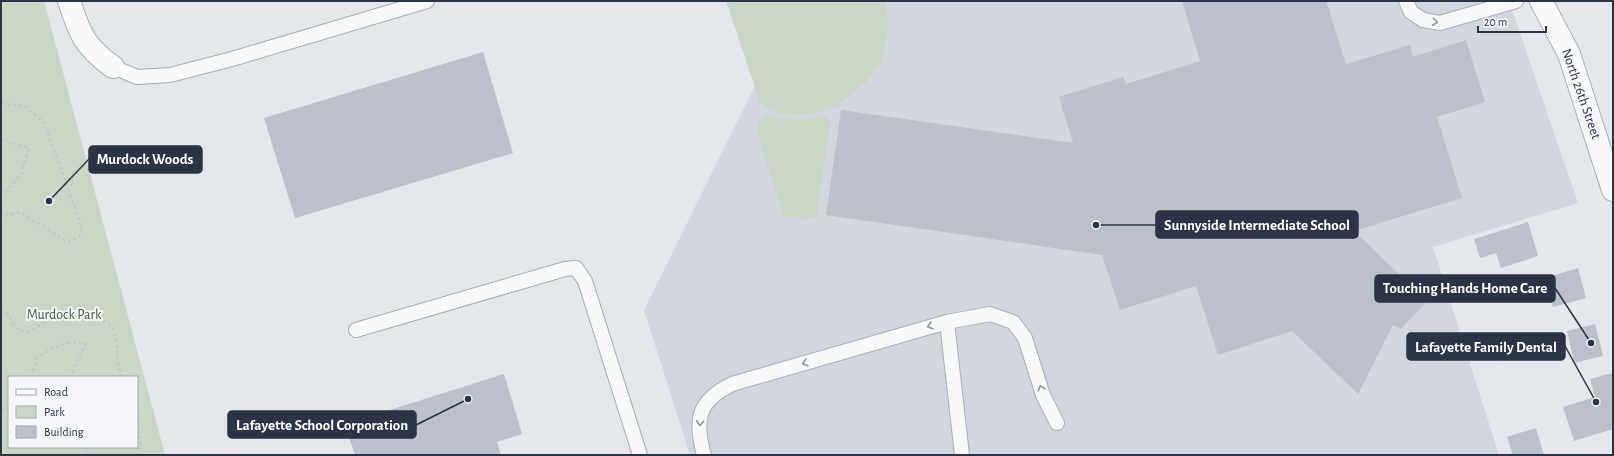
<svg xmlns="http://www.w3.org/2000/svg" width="1614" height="456" font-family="'Alegreya Sans',sans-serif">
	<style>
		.built { fill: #d2d6de }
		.green { fill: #c9d6c5; fill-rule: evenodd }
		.building { fill: #bbc0ca }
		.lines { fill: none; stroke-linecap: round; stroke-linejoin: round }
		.service-casing { stroke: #a9aeb7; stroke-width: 16 }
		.minor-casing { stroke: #a9aeb7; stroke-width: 24 }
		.path { stroke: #c2c5cb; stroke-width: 2.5; stroke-dasharray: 3 3; stroke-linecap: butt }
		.service { stroke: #f7f8fa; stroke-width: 14 }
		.minor { stroke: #f7f8fa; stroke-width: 22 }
		.oneway { stroke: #9196a0 }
		.labels { text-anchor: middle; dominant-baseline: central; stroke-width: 4; stroke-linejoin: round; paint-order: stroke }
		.street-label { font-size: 14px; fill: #2b3445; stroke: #f4f6f9 }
		.park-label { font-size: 14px; fill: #3f6138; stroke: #f4f6f9 }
		.leader { fill: none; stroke: #2b3445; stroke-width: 1.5 }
		.callout-dot { fill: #2b3445; stroke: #f4f6f9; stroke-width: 1.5 }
		.callout { fill: #2b3445; stroke: #2b3445; stroke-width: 1.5 }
		.callout-label { font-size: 15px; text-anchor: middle; font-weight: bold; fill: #fff }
	</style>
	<rect width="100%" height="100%" fill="#e4e7ec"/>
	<path class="built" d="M726 1H1509L1578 203 1433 247 1499 455H690L644 310 755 86Z"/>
	<g class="green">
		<path d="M1 1H44L165 455H1ZM9 377H137V447H9Z"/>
		<path d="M734 1H884L889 18 882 61 866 82 853 93 838 104 814 114 782 115 768 109 760 103 727 3Z"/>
		<path d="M771 115C791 120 807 121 827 115L830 124 816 218 783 215 757 131 760 120Z"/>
	</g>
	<g class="building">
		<path d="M1182 1H1326L1346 64 1410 45 1413 57 1466 40 1485 102 1437 117 1462 198 1354 231 1427 301 1401 329 1393 325 1358 394 1292 331 1218 355 1196 286 1120 310 1102 255 826 215 841 110 1073 143 1059 97 1123 77 1126 84 1200 61Z"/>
		<path d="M483 52 513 153 295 218 264 118Z"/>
		<path d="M1528 222 1538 256 1501 268 1496 253 1480 258 1474 239Z"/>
		<path d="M1578 268 1586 298 1553 307 1545 278Z"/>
		<path d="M1595 324 1603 356 1574 363 1567 331Z"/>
		<path d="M1513 338 1518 356 1500 361 1495 343Z"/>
		<path d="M1613 373V429L1574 441 1563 407 1595 397 1590 379Z"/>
		<path d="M504 374 522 434 497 442 501 455H355L345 424Z"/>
		<path d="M1536 428 1544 455H1513L1507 437Z"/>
	</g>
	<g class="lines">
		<defs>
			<g id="service">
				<path d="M1406 1 1411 12 1423 20 1440 23 1516 1"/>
				<path d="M113 67 137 77 170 75 232 59 427 1"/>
				<path d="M947 322 962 455"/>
				<path d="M356 330 565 269 576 268 585 281 640 455"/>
				<path d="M704 455C694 419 698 401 732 384L947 322 990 314 1013 322 1025 338 1043 395 1057 423"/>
			</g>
			<g id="minor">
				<path d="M69 1C80 34 84 46 113 67"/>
				<path d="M1541 1 1569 54 1613 190"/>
			</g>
		</defs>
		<use href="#service" class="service-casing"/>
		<use href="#minor" class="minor-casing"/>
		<g class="path">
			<path d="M1 103 26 107 44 122 82 228 79 237 68 242 20 212 1 216"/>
			<path d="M1 140 29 148 21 175 6 191H1"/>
			<path d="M1 309C3 311 7 312 8 315 13 320 13 329 21 331 34 334 43 320 53 315 73 305 97 315 113 327L117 341V360L122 377"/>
			<path d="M31 377 37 358C54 347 65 340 86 343L70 377"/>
			<path d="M1 410H9"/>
			<path d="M86 447 88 455"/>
			<path d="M60 455H64"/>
			<path d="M135 455 141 445 137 412"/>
		</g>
		<use href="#service" class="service"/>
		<use href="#minor" class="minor"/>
	</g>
	<defs><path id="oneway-chevron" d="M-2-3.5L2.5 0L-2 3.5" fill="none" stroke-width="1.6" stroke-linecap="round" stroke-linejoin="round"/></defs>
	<g class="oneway">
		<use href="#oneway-chevron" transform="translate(1435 22) rotate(6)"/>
		<use href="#oneway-chevron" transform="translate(930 326) rotate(164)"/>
		<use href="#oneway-chevron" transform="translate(805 363) rotate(164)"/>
		<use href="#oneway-chevron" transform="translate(1041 388) rotate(-107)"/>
		<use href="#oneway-chevron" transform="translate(700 423) rotate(95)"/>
	</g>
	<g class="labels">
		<g class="street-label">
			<text transform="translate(1581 94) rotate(71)">North 26th Street</text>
		</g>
		<g class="park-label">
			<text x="64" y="315">Murdock Park</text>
		</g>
	</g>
	<path class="leader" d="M49 201L89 159M1096 225L1156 225M1591 343L1555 288M1596 402L1565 346M468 399L416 425"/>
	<g class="callout-dot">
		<circle cx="49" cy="201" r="4"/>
		<circle cx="1096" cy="225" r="4"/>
		<circle cx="1591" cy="343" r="4"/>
		<circle cx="1596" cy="402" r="4"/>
		<circle cx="468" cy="399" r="4"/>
	</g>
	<g class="callout">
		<rect x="89" y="146" width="113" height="27" rx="4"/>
		<rect x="1156" y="211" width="202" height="27" rx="4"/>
		<rect x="1375" y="275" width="180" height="27" rx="4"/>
		<rect x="1407" y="333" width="158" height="27" rx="4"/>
		<rect x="228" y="411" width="188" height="27" rx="4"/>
	</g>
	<g class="callout-label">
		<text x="145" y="164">Murdock Woods</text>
		<text x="1257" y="230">Sunnyside Intermediate School</text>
		<text x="1465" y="293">Touching Hands Home Care</text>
		<text x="1486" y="352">Lafayette Family Dental</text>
		<text x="322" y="430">Lafayette School Corporation</text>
	</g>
	<rect width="1614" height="456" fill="none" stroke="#2b3445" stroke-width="4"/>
	<rect x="8" y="376" width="130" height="72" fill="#f4f6f9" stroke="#a4a8b1"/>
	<rect x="16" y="389" width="20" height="6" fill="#f7f8fa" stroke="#a4a8b1"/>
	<text x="44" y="396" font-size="12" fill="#2b3445">Road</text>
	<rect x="16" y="406" width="20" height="12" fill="#c9d6c5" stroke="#a4a8b1"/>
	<text x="44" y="416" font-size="12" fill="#2b3445">Park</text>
	<rect x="16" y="426" width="20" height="12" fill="#bbc0ca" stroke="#a4a8b1"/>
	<text x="44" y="436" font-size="12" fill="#2b3445">Building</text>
	<path d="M1478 26v6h68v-6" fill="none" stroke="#2b3445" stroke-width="2"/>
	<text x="1484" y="26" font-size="12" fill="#2b3445" stroke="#f4f6f9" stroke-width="3" paint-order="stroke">20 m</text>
</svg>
